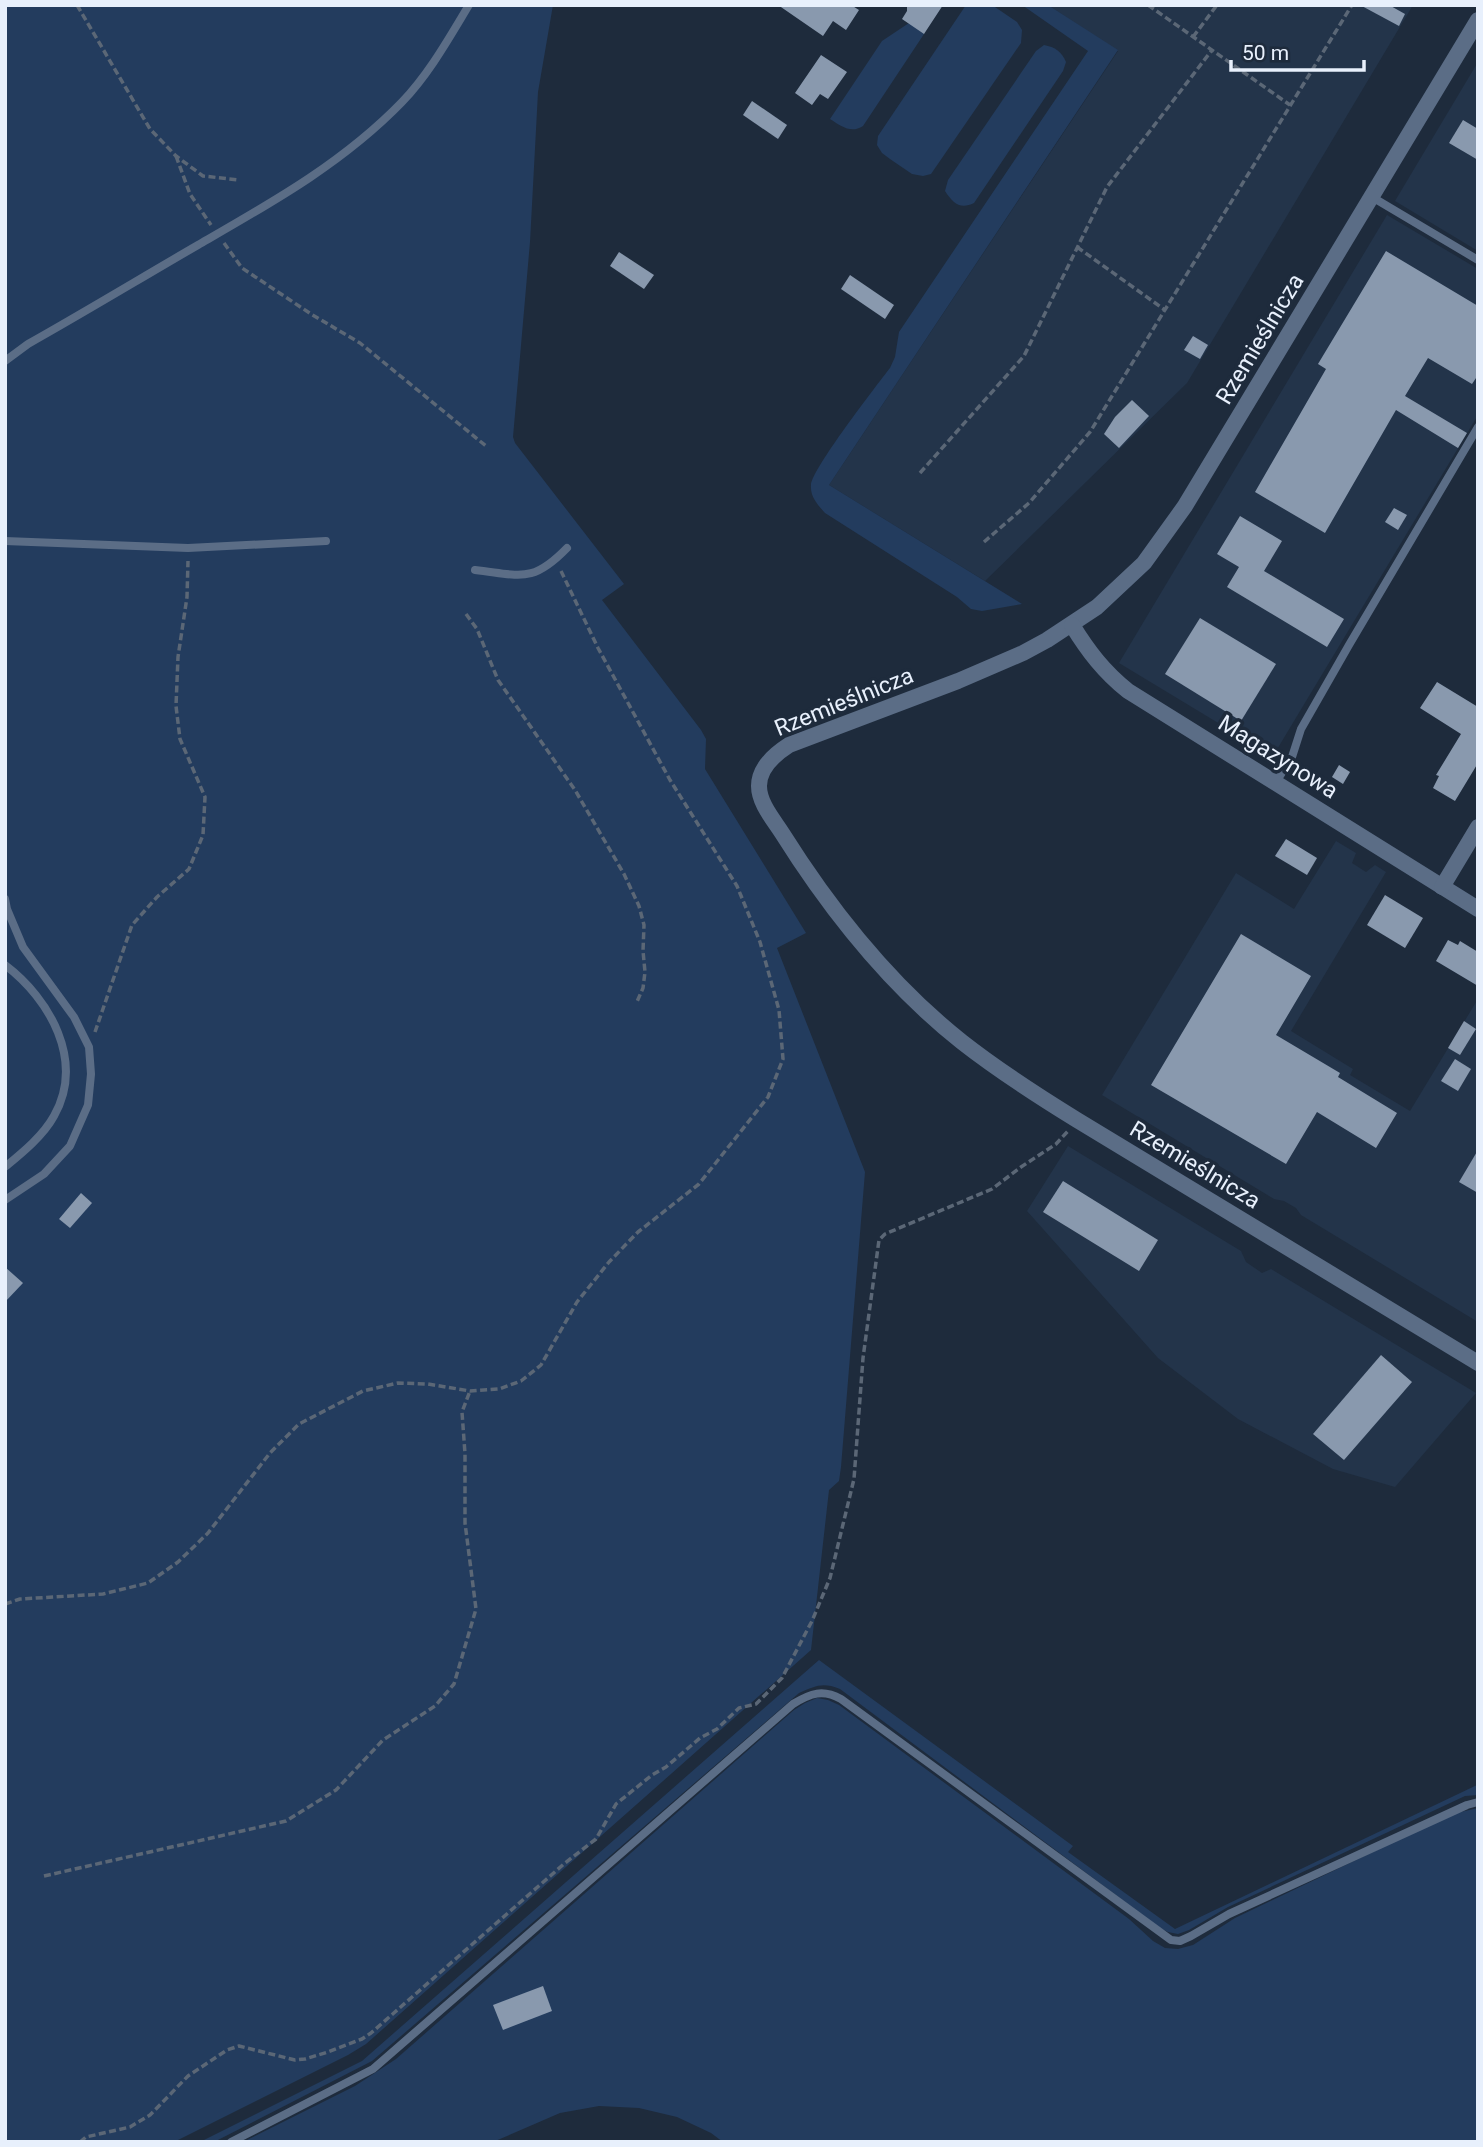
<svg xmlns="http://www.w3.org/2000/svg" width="1483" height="2147" font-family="Roboto,sans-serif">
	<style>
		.built { fill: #23344a }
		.green { fill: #233c5e }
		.building { fill: #8999ae }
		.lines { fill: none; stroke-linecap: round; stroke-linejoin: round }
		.path { stroke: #5b6776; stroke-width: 3.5; stroke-dasharray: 7 3.5; stroke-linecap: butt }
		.lane { stroke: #5b6d86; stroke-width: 8 }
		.street { stroke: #5b6d86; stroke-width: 16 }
		.labels { text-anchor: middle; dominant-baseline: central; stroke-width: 7; stroke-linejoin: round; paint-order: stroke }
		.street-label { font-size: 23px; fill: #e8f0fc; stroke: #1e2b3c }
	</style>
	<rect width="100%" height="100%" fill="#1e2b3c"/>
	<g class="built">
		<path d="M1048 5H1413L1187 383 985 581 829 485 1118 51Z"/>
		<path d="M1478 62V251L1395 201Z"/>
		<path d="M1387 215 1478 269V415L1273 756 1119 663Z"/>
		<path d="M1336 841 1356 853 1352 863 1366 872 1375 865 1386 872 1291 1031 1353 1069 1350 1075 1410 1111 1478 999V1322L1301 1215 1296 1208 1284 1201 1274 1199 1102 1095 1236 873 1294 909Z"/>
		<path d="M1068 1146 1241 1251 1246 1262 1262 1273 1271 1269 1476 1393 1395 1487 1333 1469 1238 1419 1158 1358 1027 1211Z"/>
	</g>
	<g class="green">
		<path d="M5 5H553L538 92 530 242 513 437 515 443 624 584 602 600 701 730 706 739 705 769 806 933 777 948 865 1172 841 1467 839 1481 829 1490 811 1650 366 2044 348 2055 174 2142H5Z"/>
		<path d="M966 5H992L1017 22 1022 30 1021 43 931 174 923 176 912 174 890 159 882 153 877 145 878 136Z"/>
		<path d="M1022 5H1048L1118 50 829 485 1022 604 982 611 971 609 957 597 825 513C818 505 810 497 811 485 812 469 876 386 890 368L895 357 899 332 1088 51Z"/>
		<path d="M909 23 924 34 863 126C851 134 841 126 830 119L882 41Z"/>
		<path d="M1044 45C1055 47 1062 52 1066 62L1063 71 974 203C960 210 953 203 945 191L948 180 1036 51Z"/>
		<path d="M819 1660 1073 1846 1068 1852 1175 1929 1477 1785 1478 1795 1465 1796 1228 1907 1189 1930 1178 1934 1168 1932 1160 1928 840 1689C822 1682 816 1686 799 1693L372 2061 214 2142H200L362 2061Z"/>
		<path d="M817 1698 828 1700 839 1705 1129 1919 1153 1941 1165 1948 1178 1949 1193 1945 1235 1918 1452 1814 1478 1808V2142H723L711 2133 677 2117 639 2108 599 2106 560 2113 493 2142H243L355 2086 396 2059 794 1710 805 1703Z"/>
	</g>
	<g class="building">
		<path d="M778 5H851L859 10 846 30 833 21 823 36Z"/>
		<path d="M907 5H943L924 34 902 19 907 11Z"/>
		<path d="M1360 5H1389L1405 14 1399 26Z"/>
		<path d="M821 55 847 72 828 99 820 94 812 105 795 93Z"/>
		<path d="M752 101 787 125 778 139 743 115Z"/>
		<path d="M1463 120 1478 129V160L1449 143Z"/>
		<path d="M1386 251 1478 306V375L1472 384 1428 358 1405 396 1467 433 1458 448 1396 410 1325 533 1255 492 1326 369 1318 364Z"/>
		<path d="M619 252 654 275 644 289 610 266Z"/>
		<path d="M850 275 894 305 885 319 841 289Z"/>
		<path d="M1193 336 1208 345 1200 359 1184 350Z"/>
		<path d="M1132 400 1149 416 1119 448 1104 434 1115 417Z"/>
		<path d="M1394 508 1407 515 1398 530 1385 522Z"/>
		<path d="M1240 516 1282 541 1264 571 1344 619 1327 647 1227 587 1239 567 1217 554Z"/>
		<path d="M1200 618 1276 664 1241 721 1165 674Z"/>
		<path d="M1437 682 1478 707V763L1455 801 1433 788 1439 776 1436 775 1461 734 1420 708Z"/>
		<path d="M1339 765 1350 772 1343 784 1332 777Z"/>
		<path d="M1286 839 1317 858 1307 875 1275 856Z"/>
		<path d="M1385 895 1423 918 1405 948 1367 925Z"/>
		<path d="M1241 934 1311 976 1276 1035 1340 1073 1338 1077 1397 1113 1376 1148 1317 1112 1286 1164 1151 1085Z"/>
		<path d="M1448 940 1458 945 1460 941 1478 952V986L1436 961Z"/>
		<path d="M1464 1021 1476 1029 1460 1055 1448 1048Z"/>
		<path d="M1455 1059 1471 1069 1458 1091 1441 1081Z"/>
		<path d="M1478 1150V1193L1459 1182Z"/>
		<path d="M1063 1181 1158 1240 1139 1271 1043 1212Z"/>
		<path d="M81 1193 92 1203 70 1228 59 1219Z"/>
		<path d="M5 1267 23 1283 5 1302Z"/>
		<path d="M1381 1355 1412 1382 1344 1460 1313 1434Z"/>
		<path d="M543 1986 552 2011 503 2030 493 2005Z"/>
	</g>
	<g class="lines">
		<g class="path">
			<path d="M77 5 150 129 176 156 203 176 239 180"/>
			<path d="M1148 5 1290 105"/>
			<path d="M1193 37 1217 5"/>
			<path d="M176 156 190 194 211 225"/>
			<path d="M224 243 242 268 311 314 360 343 486 446"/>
			<path d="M1077 247 1165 310"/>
			<path d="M920 473 1024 356 1107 187 1212 50"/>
			<path d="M984 542 1029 503 1090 432 1352 5"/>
			<path d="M466 614 477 629 498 680 575 790 624 874 639 906 644 925 643 951 645 972 643 988 636 1004"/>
			<path d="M95 1032 132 925 157 897 189 869 203 835 205 797 180 739 176 706 178 657 187 597 188 561"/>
			<path d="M5 1604 20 1599 103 1594 148 1583 178 1562 208 1533 270 1453 299 1424 363 1391 398 1383 428 1384 470 1391 499 1389 521 1381 541 1365 577 1302 609 1262 638 1232 699 1184 768 1097 783 1059 779 1010 760 942 737 886 670 780 598 648 561 571"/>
			<path d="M44 1876 286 1821 336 1790 383 1740 435 1706 454 1684 476 1609 465 1523V1454L462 1412 470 1391"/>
			<path d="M80 2142 86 2137 130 2127 150 2115 188 2076 227 2050 239 2046 295 2060 305 2059 328 2052 362 2039 371 2033 565 1863 596 1839 616 1804 652 1775 666 1767 700 1738 717 1729 739 1708 756 1704 782 1678 812 1621 830 1578 854 1479 863 1358 879 1240 885 1234 992 1189 1021 1167 1056 1144 1068 1131"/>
		</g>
		<g class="lane">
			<path d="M1372 197 1478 260"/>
			<path d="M5 361 28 344C85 312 141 278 198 245 271 203 343 163 402 102 429 74 449 38 469 5"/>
			<path d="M5 541 188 548 326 541"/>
			<path d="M475 570C521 575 532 584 567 548"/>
			<path d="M1276 782 1292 757 1301 729 1349 645 1478 427"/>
			<path d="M5 899 7 909 23 947 74 1017 89 1047 91 1074 88 1105 70 1146 44 1174 5 1200"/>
			<path d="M5 965C50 999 85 1061 54 1116 43 1136 22 1153 5 1167"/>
			<path d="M231 2142 373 2069 793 1704C811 1693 823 1689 841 1699L1171 1940 1180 1941 1191 1936 1229 1914 1467 1805 1478 1802"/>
		</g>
		<g class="street">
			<path d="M1478 20 1185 506 1144 563 1097 607 1047 640 1023 653 958 681 789 745C775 754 759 767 759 786 759 803 773 819 782 833 831 911 890 985 962 1042 999 1071 1038 1096 1077 1120L1478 1363"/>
			<path d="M1072 625C1088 651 1104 672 1128 691L1478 909"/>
			<path d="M1442 887 1478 827"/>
		</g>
	</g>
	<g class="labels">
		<g class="street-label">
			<text transform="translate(1260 339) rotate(-59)">Rzemieślnicza</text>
			<text transform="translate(844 702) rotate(-22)">Rzemieślnicza</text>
			<text transform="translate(1278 757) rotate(32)">Magazynowa</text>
			<text transform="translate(1195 1165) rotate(31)">Rzemieślnicza</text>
		</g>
	</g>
	<rect width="1483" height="2147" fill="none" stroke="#e8f0fc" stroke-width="14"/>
	<path d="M1231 60v10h133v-10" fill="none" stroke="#e8f0fc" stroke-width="3.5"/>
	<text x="1242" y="60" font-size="21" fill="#e8f0fc" stroke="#1e2b3c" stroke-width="5" paint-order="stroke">50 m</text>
</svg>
